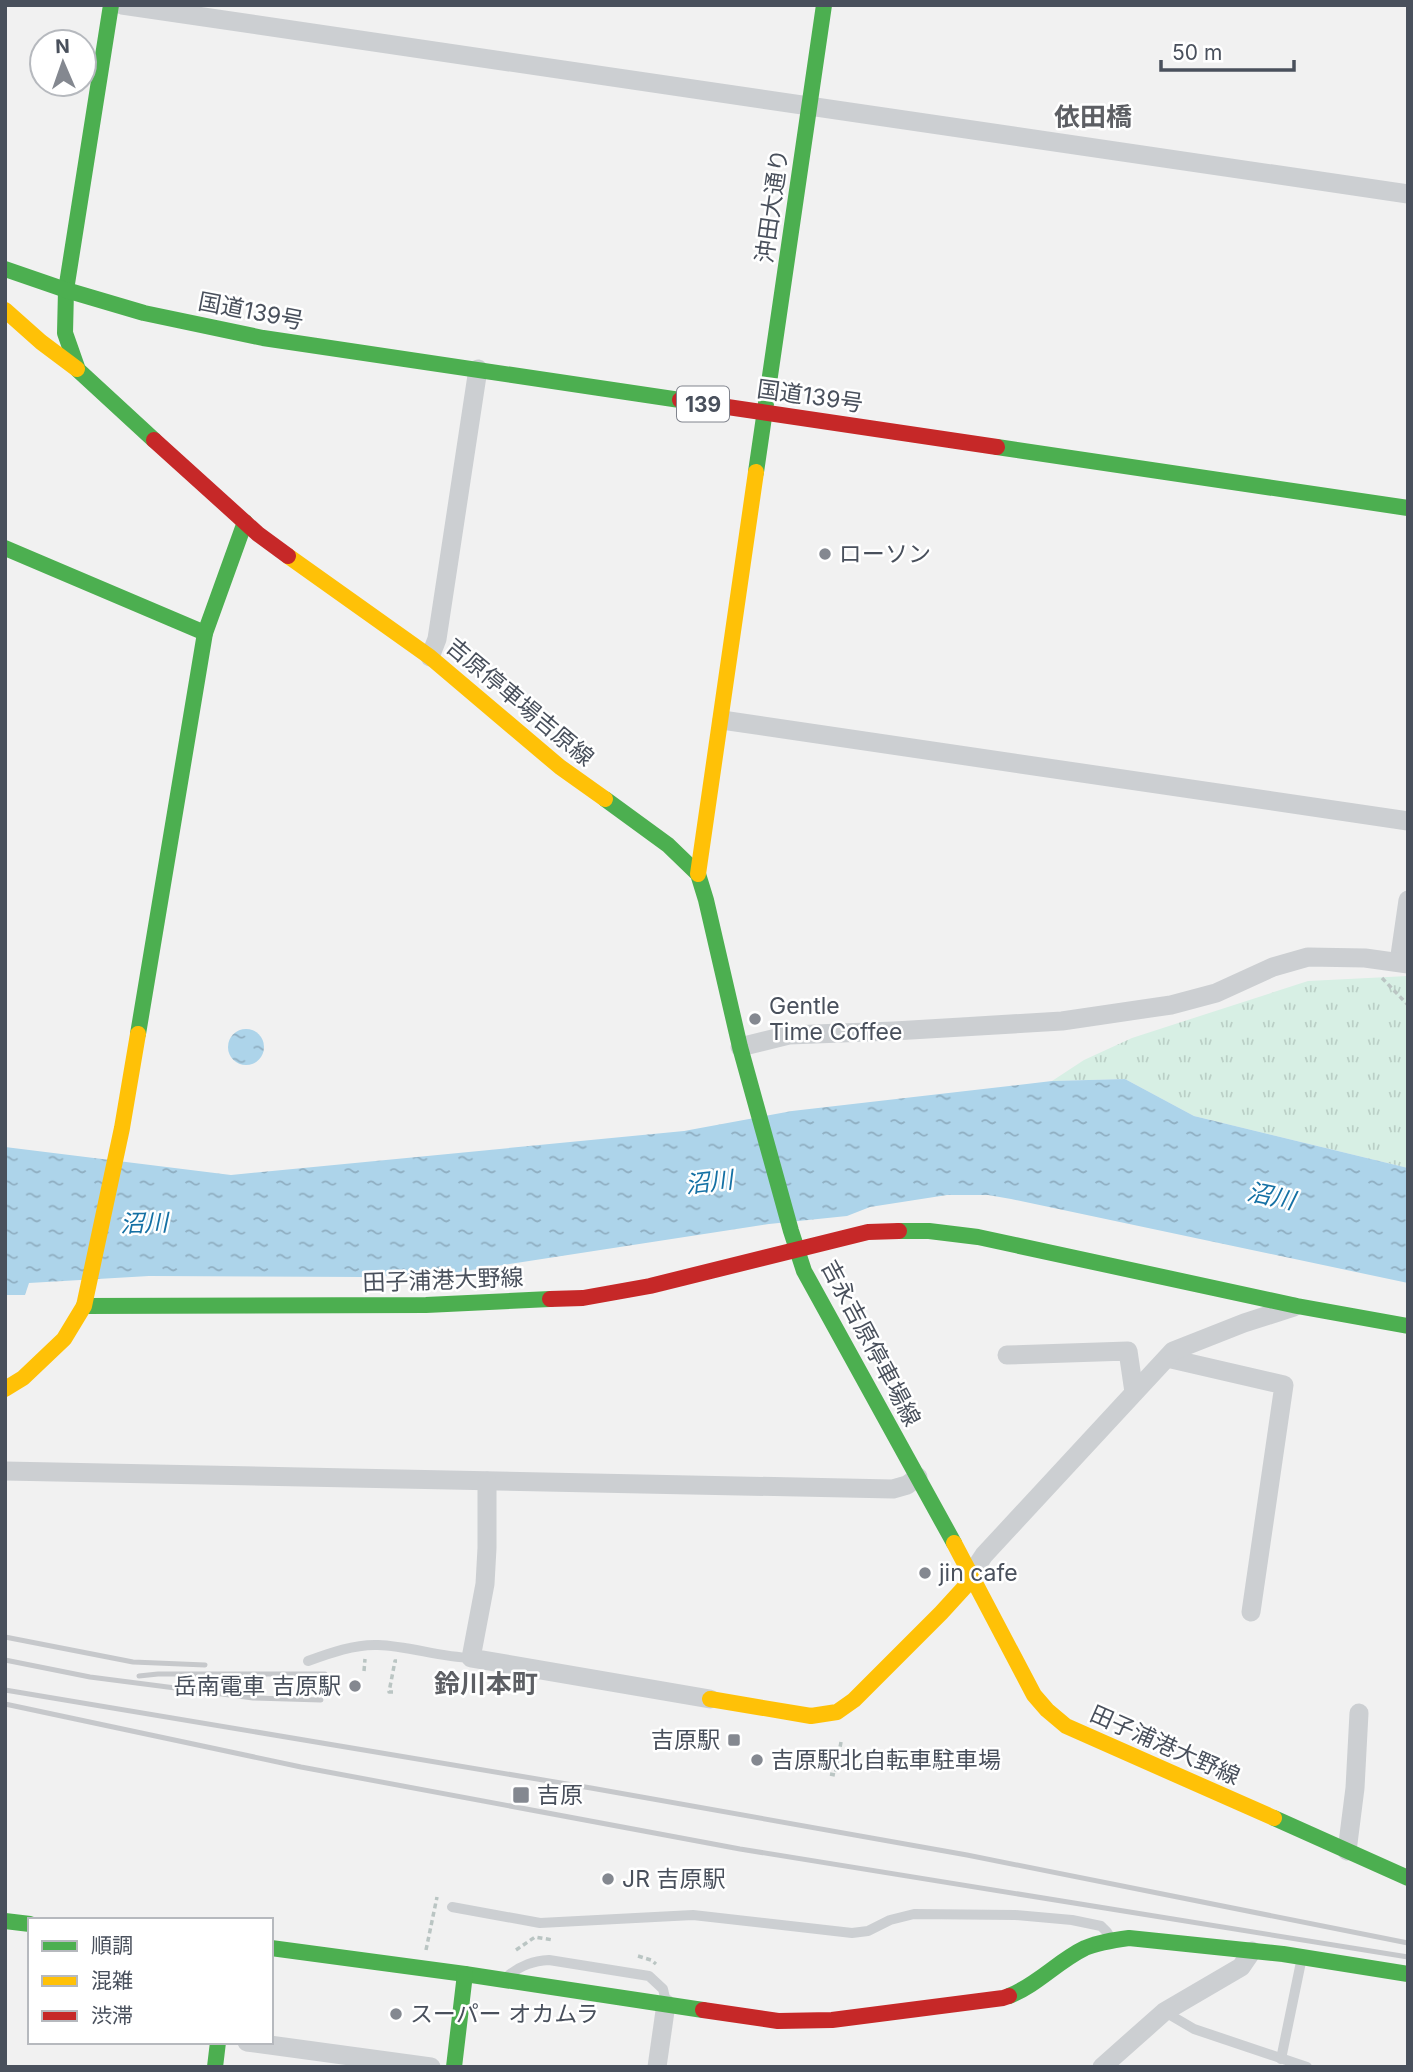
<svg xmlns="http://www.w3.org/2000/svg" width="1413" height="2072" font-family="Inter,'Noto Sans JP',sans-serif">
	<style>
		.grass { fill: url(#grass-tufts) }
		.water { fill: url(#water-ripples) }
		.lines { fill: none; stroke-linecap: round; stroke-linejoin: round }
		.path { stroke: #bac5c3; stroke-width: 3.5; stroke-dasharray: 5 3.5; stroke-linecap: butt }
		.lane { stroke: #cccfd2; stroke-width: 10 }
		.street { stroke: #cccfd2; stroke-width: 19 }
		.fast { stroke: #4caf50; stroke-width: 16 }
		.slow { stroke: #ffc107; stroke-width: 16 }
		.jam { stroke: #c62828; stroke-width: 16 }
		.rail { stroke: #c6c8cb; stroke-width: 5 }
		.poi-dot { fill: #848890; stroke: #fff; stroke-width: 2.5 }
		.labels { text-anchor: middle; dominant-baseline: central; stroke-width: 5; stroke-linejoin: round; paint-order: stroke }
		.shield { fill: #fff; stroke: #80848d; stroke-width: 2 }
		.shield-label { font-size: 21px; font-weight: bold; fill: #49505c }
		.street-label { font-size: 23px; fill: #49505c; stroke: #fff }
		.poi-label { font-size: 23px; fill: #49505c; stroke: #fff; text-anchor: start }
		.water-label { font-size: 24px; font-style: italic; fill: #1470a4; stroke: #fff }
		.quarter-label { font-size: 26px; font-weight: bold; fill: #5d5f64; stroke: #fff }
	</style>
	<defs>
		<pattern id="grass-tufts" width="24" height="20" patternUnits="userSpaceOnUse" patternTransform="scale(1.75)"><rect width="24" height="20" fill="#d7efe4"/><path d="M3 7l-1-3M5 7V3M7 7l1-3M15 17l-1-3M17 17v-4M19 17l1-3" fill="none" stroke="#bacfc6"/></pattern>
		<pattern id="water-ripples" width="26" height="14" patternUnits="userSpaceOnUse" patternTransform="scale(1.75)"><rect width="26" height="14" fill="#add4ea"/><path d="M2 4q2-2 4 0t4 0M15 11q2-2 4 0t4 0" fill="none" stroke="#8faec1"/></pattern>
	</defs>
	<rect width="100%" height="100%" fill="#f1f1f1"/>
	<path class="grass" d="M1408 976V1168L1194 1116 1125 1079 1052 1081 1084 1060 1132 1038 1308 981Z"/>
	<g class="water">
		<circle cx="246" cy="1047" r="18"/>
		<path d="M1125 1079 1194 1116 1408 1168V1283L1011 1199 988 1195H947L870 1207 847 1216 769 1224 458 1272 364 1277 149 1276 29 1283 25 1295H5V1147L231 1175 684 1131 792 1111 1052 1081Z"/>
	</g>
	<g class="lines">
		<g class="path">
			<path d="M1382 978 1408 1005"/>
			<path d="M364 1671 365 1659"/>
			<path d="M393 1692H389L395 1661H397"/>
			<path d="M830 1774 835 1775 841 1742"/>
			<path d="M426 1950 437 1897"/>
			<path d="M516 1950 535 1937 553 1940"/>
			<path d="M638 1956 651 1960 656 1964"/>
		</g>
		<g class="lane">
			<path d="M308 1661C330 1653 355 1644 378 1645 409 1646 439 1657 471 1658"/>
			<path d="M452 1907 540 1923 693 1915 852 1933 868 1931 890 1920 914 1914 1015 1915 1072 1920 1101 1926 1107 1932 1111 1939"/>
			<path d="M509 1975C522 1965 533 1961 549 1960L649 1976 663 1989 666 2002"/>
			<path d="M1165 2012 1194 2029 1307 2067"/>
			<path d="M1281 2059 1302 1957"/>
		</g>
		<g class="street">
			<path d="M122 5 1408 194"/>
			<path d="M430 657 437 639 478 369"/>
			<path d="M722 720 1408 821"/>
			<path d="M1399 962 1408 900"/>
			<path d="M740 1047 789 1035 894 1031 1062 1021 1171 1005 1216 993 1273 967 1308 957 1365 958 1408 964"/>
			<path d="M1007 1355 1128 1351 1134 1392"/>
			<path d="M1167 1358 1284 1385 1251 1612"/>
			<path d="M5 1471 893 1489 907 1485 918 1477"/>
			<path d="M487 1481V1548L485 1584 471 1658 710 1699"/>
			<path d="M973 1578 976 1567 984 1555 1173 1351 1244 1323 1294 1307"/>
			<path d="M1347 1851 1355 1788 1359 1713"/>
			<path d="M247 2042 431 2067"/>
			<path d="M657 2067 666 2004"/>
			<path d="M1102 2067 1164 2012 1241 1967 1252 1951"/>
		</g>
		<g class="fast">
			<path d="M111 5 66 290 65 333 78 370 154 440"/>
			<path d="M5 269 66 290 144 313 263 338 680 400"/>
			<path d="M997 447 1408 508"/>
			<path d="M756 472 824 5"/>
			<path d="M5 548 205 633"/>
			<path d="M605 799 668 845 698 874 706 900 740 1047 791 1231 804 1271 954 1543"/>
			<path d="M138 1034 205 633 245 522"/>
			<path d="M899 1231H929L978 1237 1297 1306 1408 1326"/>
			<path d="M84 1306 426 1305 550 1299"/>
			<path d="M1274 1818 1408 1878"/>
			<path d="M5 1921 30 1924"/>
			<path d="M271 1948 465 1974 703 2010"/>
			<path d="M1009 1996C1037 1985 1058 1961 1085 1948 1099 1942 1114 1940 1129 1938L1283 1954 1408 1974"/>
			<path d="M215 2067 218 2042"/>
			<path d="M454 2067 465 1974"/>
		</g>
		<g class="slow">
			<path d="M5 310 41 342 77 369"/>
			<path d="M288 556 430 657 560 767 605 799"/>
			<path d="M698 874 756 472"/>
			<path d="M5 1389 23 1378 64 1339 84 1306 122 1128 138 1034"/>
			<path d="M954 1543 1034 1695 1047 1710 1066 1726 1274 1818"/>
			<path d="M710 1699 811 1716 837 1712 854 1700 941 1613 973 1578"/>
		</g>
		<g class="jam">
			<path d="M680 400 997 447"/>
			<path d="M154 440 258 534 288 556"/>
			<path d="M550 1299 583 1298 650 1286 868 1232 899 1231"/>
			<path d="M703 2010 778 2021 832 2020 1003 1998 1009 1996"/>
		</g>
		<g class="rail">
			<path d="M5 1637 133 1662 205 1665"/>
			<path d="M5 1660 90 1677 253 1698 321 1700"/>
			<path d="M139 1676 158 1674H325"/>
			<path d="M5 1690 591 1788 967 1855 1408 1943"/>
			<path d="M5 1704 301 1767 740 1849 1408 1957"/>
		</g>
	</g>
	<g class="poi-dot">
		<circle cx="825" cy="554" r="7"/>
		<circle cx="755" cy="1019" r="7"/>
		<circle cx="925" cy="1573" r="7"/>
		<circle cx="355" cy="1686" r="7"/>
		<rect x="727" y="1733" width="14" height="14" rx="3.5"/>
		<circle cx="757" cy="1760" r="7"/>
		<rect x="512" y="1786" width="18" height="18" rx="3.5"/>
		<circle cx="608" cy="1879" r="7"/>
		<circle cx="396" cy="2014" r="7"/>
	</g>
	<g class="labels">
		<rect class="shield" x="677" y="386.5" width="52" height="35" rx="5"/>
		<g class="shield-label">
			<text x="703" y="404">139</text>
		</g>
		<g class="street-label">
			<text transform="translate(772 206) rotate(-82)">沖田大通り</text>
			<text transform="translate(251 311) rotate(11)">国道139号</text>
			<text transform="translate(810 396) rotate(8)">国道139号</text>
			<text transform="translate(520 702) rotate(40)">吉原停車場吉原線</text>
			<text transform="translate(443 1280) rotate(-2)">田子浦港大野線</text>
			<text transform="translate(871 1343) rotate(62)">吉永吉原停車場線</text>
			<text transform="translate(1165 1745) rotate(24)">田子浦港大野線</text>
		</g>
		<g class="poi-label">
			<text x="839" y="554">ローソン</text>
			<text x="769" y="1006">Gentle<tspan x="769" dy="26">Time Coffee</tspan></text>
			<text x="939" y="1573">jin cafe</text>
			<text x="341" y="1686" text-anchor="end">岳南電車 吉原駅</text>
			<text x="720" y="1740" text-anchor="end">吉原駅</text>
			<text x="771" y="1760">吉原駅北自転車駐車場</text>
			<text x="537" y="1795">吉原</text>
			<text x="622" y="1879">JR 吉原駅</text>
			<text x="410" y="2014">スーパー オカムラ</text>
		</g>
		<g class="water-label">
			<text transform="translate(709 1182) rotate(-7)">沼川</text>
			<text transform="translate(1271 1196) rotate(12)">沼川</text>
			<text transform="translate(144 1223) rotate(-2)">沼川</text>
		</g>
		<g class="quarter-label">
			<text x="1093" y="116">依田橋</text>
			<text x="486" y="1683">鈴川本町</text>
		</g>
	</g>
	<rect width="1413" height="2072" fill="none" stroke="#49505c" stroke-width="14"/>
	<rect x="28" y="1918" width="245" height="126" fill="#ffffff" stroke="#b6b9be" stroke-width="2"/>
	<rect x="42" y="1941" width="35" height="10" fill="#4caf50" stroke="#b6b9be" stroke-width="2"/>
	<text x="91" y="1953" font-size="21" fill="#49505c">順調</text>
	<rect x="42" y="1976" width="35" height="10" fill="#ffc107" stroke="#b6b9be" stroke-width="2"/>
	<text x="91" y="1988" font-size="21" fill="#49505c">混雑</text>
	<rect x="42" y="2011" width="35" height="10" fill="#c62828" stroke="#b6b9be" stroke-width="2"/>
	<text x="91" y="2023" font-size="21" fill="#49505c">渋滞</text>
	<g transform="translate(63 63) rotate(358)"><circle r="33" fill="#ffffff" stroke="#b6b9be" stroke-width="2"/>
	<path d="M0-5L12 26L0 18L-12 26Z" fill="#848890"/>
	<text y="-10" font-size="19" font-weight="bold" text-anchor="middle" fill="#49505c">N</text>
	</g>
	<path d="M1161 60v10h133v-10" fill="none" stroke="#49505c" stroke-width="3.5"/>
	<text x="1172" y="60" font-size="21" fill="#49505c" stroke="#ffffff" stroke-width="5" paint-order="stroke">50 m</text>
</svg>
